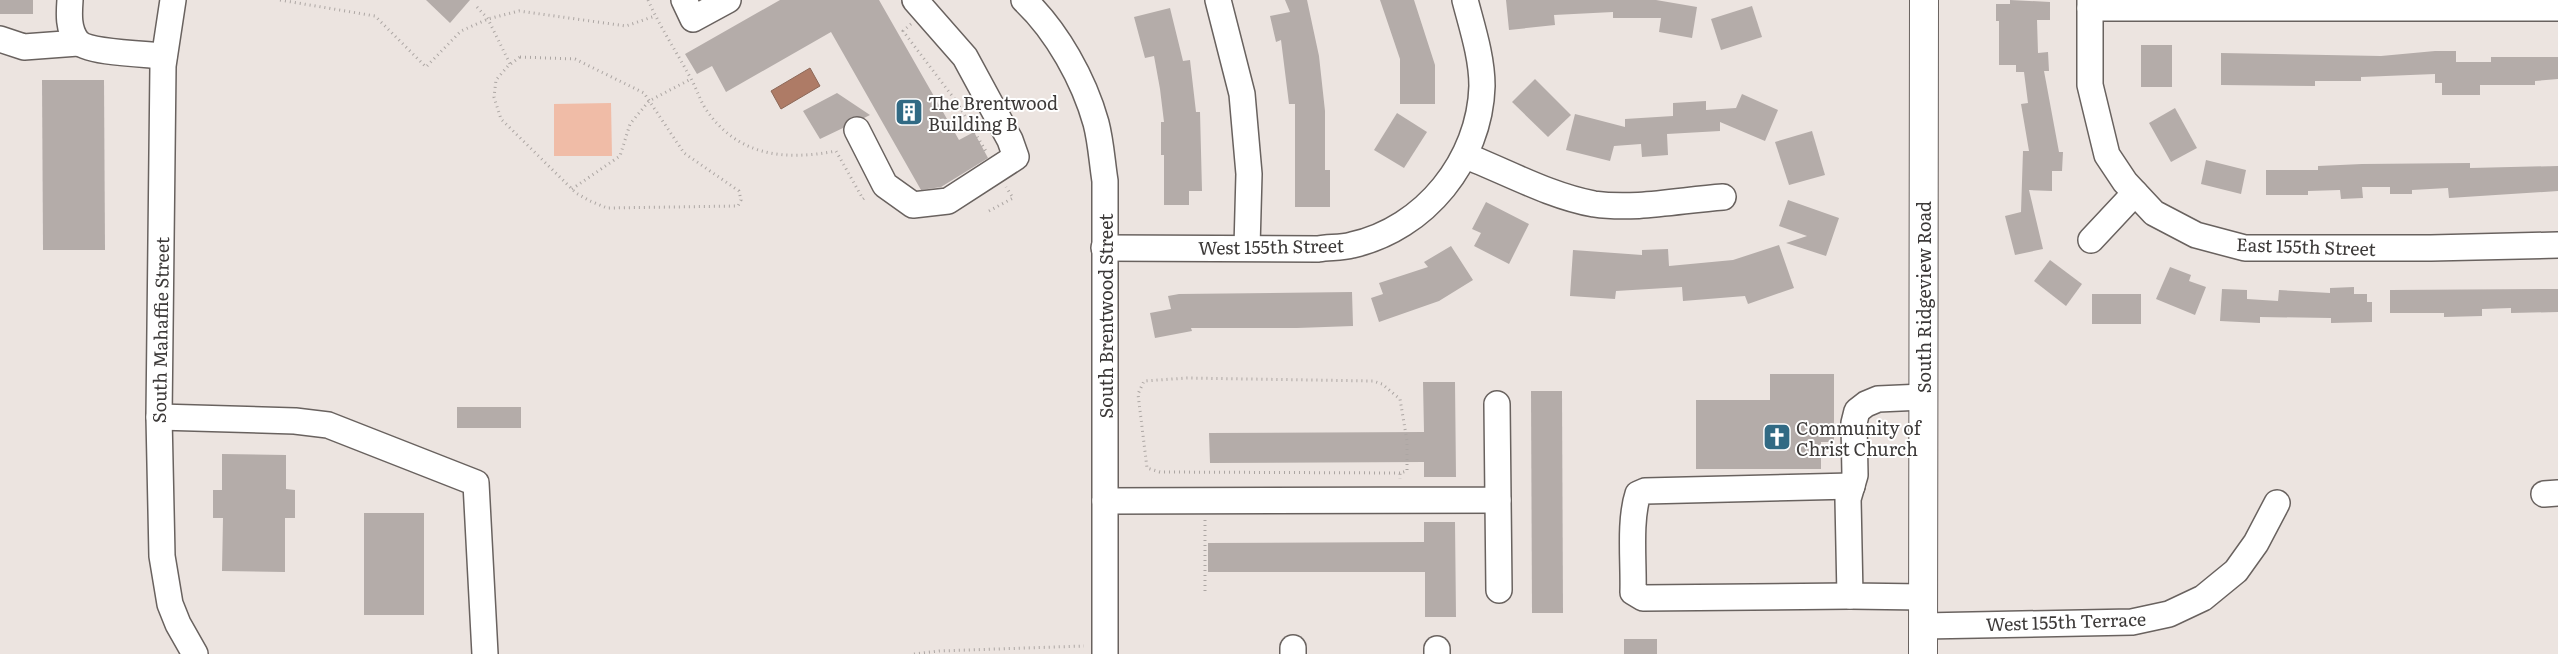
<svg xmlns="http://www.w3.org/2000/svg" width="2558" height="654" font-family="Literata,serif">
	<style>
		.green { fill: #f0bca7 }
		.water { fill: #ae7b66; stroke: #8c6858 }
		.building { fill: #b4aca9 }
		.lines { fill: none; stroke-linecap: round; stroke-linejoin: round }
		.minor-casing { stroke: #69625f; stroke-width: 28 }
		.major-casing { stroke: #69625f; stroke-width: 30 }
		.path { stroke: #aca6a3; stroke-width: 3; stroke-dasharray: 1 4; stroke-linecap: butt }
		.minor { stroke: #fff; stroke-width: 25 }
		.major { stroke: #fff; stroke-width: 28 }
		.labels { text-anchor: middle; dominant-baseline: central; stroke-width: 4; stroke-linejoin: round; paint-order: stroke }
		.poi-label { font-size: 18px; fill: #3d3a39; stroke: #fff; text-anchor: start }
		.street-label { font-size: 18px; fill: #3d3a39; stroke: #fff }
	</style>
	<rect width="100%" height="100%" fill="#ece4e0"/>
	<path class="green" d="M611 103 612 156H554V104Z"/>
	<path class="water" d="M810 68 820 86 781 109 771 91Z"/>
	<g class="building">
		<rect x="0" y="0" width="33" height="14"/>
		<path d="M426 0H470L450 23Z"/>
		<path d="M780 0H879L959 140 974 132 988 158 941 187 921 190 831 32 726 92 712 66 697 74 685 54Z"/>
		<path d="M1285 0H1307L1319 56 1325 111V170H1330V207H1295V104H1289L1281 40 1276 42 1270 16 1290 12Z"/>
		<path d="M1380 0H1414L1435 65V104H1400V59Z"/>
		<path d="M1506 0H1656L1697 7 1692 38 1659 32 1661 18H1613V12L1554 15 1555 25 1509 30Z"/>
		<path d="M2010 0 2050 2V20H2037L2038 53 2048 52 2049 71H2044L2059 152H2063L2062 171H2052V191L2029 190 2043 249 2015 255 2005 216 2021 212 2023 151H2029L2021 104 2028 103 2024 72H2016V65H1999V21H1996V4H2010Z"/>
		<path d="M1752 6 1762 37 1721 50 1711 19Z"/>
		<path d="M1170 8 1183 61 1190 60 1196 112H1200L1202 191H1189V205H1164V155H1161V122H1164L1160 89 1154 56 1145 58 1134 17Z"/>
		<rect x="2141" y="45" width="31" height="42"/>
		<path d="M2435 51H2456V62H2491V57H2558V79L2535 81V85H2480V95H2442V83H2435V74L2361 77V81H2315V86L2221 85V53L2381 56Z"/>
		<path d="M1535 79 1571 115 1548 137 1512 102Z"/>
		<path d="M42 80H104L105 250H43Z"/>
		<path d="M837 93 870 115 864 118 851 117 843 128 820 139 803 111Z"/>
		<path d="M1742 94 1778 110 1765 141 1720 122V131L1667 134 1668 155 1642 157 1641 144 1614 146 1610 161 1566 150 1575 114 1625 127V119L1673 116V103L1706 101V110L1736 108Z"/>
		<path d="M2175 108 2197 148 2171 162 2149 123Z"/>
		<path d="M1397 113 1427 132 1404 168 1374 150Z"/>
		<path d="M1812 131 1825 175 1789 185 1775 142Z"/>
		<path d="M2206 160 2246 170 2241 194 2201 184Z"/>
		<path d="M2470 163V168L2558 166V191L2449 198 2448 188 2412 190V194H2390V187H2362L2363 198 2341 199 2340 190 2308 191V195H2266V170H2318V166L2362 164Z"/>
		<path d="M1788 200 1839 218 1826 256 1786 243 1807 236 1779 226Z"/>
		<path d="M1486 202 1529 224 1509 264 1474 246 1481 233 1472 229Z"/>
		<path d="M1779 245 1794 288 1748 304 1745 296 1683 301 1682 287 1616 291 1615 299 1570 296 1573 250 1642 255V250L1668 249 1669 266 1733 260Z"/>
		<path d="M1451 246 1473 280 1439 301 1379 322 1371 298 1383 294 1379 283 1428 267 1424 262Z"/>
		<path d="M2050 260 2082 284 2066 306 2034 281Z"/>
		<path d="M2170 267 2191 275 2189 281 2206 287 2195 315 2156 299Z"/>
		<path d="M2354 287V294H2367V302H2372V322L2331 323V318L2260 317V323L2220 321 2222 289 2247 290V299L2278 301 2279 290 2330 293V288Z"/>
		<path d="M2558 289V312L2511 313V308L2482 309V316L2444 317V313H2390V290Z"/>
		<path d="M1352 292 1353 326 1297 328H1191L1192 331 1155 338 1150 313 1171 309 1168 296 1179 294Z"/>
		<rect x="2092" y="294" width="49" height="30"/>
		<path d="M1770 374H1834V442H1821V469H1696V400H1770Z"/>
		<path d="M1423 382H1455L1456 477H1424V462L1210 463 1209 433 1424 432Z"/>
		<path d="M1531 391H1562L1563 613H1532Z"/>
		<rect x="457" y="407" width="64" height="21"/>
		<path d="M222 454 286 455V489L295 490V518H285V572L222 571 223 518H213V490H222Z"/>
		<rect x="364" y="513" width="60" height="102"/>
		<path d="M1424 522H1455L1456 617H1425V572H1208V543L1424 542Z"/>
		<rect x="1624" y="639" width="33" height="15"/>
	</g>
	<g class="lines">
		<defs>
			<g id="minor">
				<path d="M70 0C69 14 68 29 77 41 87 53 147 54 164 56"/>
				<path d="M173 0 163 66 159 417 162 556 170 604 178 624 195 654"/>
				<path d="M684 0 693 19 728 0"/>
				<path d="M1024 0C1057 31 1084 80 1096 123 1101 142 1102 162 1105 181V654"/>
				<path d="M1218 0 1242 94 1249 174 1247 247"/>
				<path d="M2090 0V85L2107 155 2125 182 2154 213 2196 235 2245 248H2431L2558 245"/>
				<path d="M2090 8H2558"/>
				<path d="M0 39 24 47 78 43"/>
				<path d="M857 130 885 185 913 205 948 201 1016 157 1010 140 965 57 915 0"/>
				<path d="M1466 156C1507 172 1550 196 1594 204 1635 210 1681 200 1723 197"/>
				<path d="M2091 240 2135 193"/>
				<path d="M1104 248 1318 249C1329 247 1341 248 1352 245 1425 229 1480 160 1482 86 1482 57 1472 27 1465 0"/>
				<path d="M159 417 295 421 328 425 476 483 485 654"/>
				<path d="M2544 494 2558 493"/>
				<path d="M1498 500 1499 590"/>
				<path d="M1105 501 1498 500 1497 404"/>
				<path d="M1850 596 1643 598 1633 592C1634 564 1629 521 1638 494L1645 491 1852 486"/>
				<path d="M1923 597 1850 596 1848 499 1855 475 1854 423 1857 411 1866 404 1878 399 1923 397"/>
				<path d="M1923 626 2132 622 2169 614 2203 598 2236 571 2256 543 2277 503"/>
				<path d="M1293 648V654"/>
				<path d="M1437 649V654"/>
			</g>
			<path id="major" d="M1923 654 1924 0"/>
		</defs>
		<use href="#minor" class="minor-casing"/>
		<use href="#major" class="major-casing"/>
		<g class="path">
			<path d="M280 0 375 16 426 67 461 31 488 19 519 11 626 26 655 16"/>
			<path d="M648 0C660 27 676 51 690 77 696 87 699 98 705 108 737 156 783 161 836 151L863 199 867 196"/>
			<path d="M477 7 488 19 510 64"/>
			<path d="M911 24 903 31 956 101 987 153"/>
			<path d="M520 57 575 59 644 93 684 153 739 191 741 200 738 206 607 208 590 201 576 193 501 119 494 97 496 80 508 66Z"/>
			<path d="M572 189 620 156 630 124 649 101 691 79"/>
			<path d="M989 211 1013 198 1006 187"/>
			<path d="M1400 473 1160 472 1147 468 1138 394 1144 381 1187 378 1373 381 1382 384 1400 399 1407 441V471L1400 473V479"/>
			<path d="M1205 520V595"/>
			<path d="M914 654 939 651 1084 646"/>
		</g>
		<use href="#minor" class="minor"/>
		<use href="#major" class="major"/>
	</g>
	<defs>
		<symbol id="building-square" viewBox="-11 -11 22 22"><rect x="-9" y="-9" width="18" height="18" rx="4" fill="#316a84" stroke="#fff"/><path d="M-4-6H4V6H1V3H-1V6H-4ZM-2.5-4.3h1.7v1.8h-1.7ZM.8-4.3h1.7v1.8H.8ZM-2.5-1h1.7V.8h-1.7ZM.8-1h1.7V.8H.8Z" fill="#fff"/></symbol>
		<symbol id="church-square" viewBox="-11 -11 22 22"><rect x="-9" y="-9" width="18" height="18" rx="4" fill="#316a84" stroke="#fff"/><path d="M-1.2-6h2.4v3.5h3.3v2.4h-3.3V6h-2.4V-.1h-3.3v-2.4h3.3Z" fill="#fff"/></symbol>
	</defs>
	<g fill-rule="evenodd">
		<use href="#building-square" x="893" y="96" width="32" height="32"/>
		<use href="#church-square" x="1761" y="421" width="32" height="32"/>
	</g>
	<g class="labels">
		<g class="poi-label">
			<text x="928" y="102">The Brentwood<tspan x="928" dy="21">Building B</tspan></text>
			<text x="1796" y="427">Community of<tspan x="1796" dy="21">Christ Church</tspan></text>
		</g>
		<g class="street-label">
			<text transform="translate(1271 246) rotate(-1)">West 155th Street</text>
			<text transform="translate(2306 246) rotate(2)">East 155th Street</text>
			<text transform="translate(1923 297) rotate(-90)">South Ridgeview Road</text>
			<text transform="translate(1105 316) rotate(-90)">South Brentwood Street</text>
			<text transform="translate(160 330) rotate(-89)">South Mahaffie Street</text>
			<text transform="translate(2066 621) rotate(-2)">West 155th Terrace</text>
		</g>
	</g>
</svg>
